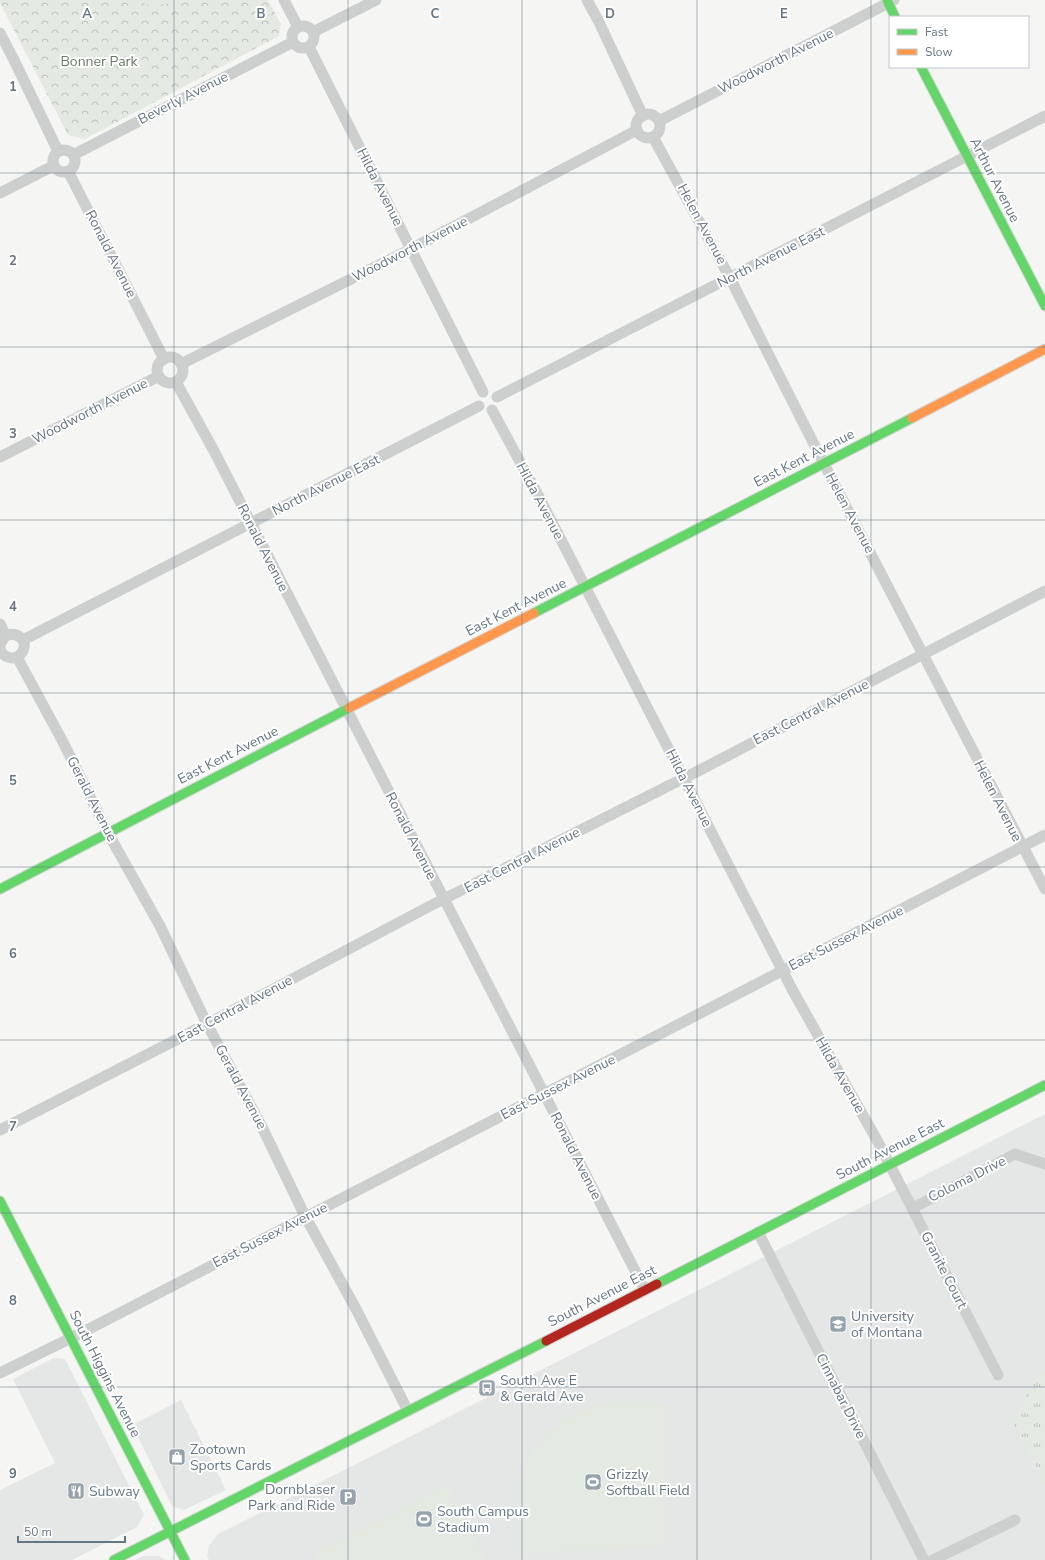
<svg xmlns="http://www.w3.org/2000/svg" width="1045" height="1560" font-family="'Nunito Sans',sans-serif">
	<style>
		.built { fill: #e5e7e6 }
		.grass { fill: url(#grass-tufts) }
		.park { fill: url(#park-crowns) }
		.pitch { fill: #e4e9e2 }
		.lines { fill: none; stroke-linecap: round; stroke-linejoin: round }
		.fast-casing { stroke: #d2d4d4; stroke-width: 11 }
		.slow-casing { stroke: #d2d4d4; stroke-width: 11 }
		.jam-casing { stroke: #d2d4d4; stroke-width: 11 }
		.street { stroke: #cdcfcf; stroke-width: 11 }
		.fast { stroke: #63d668; stroke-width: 9 }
		.slow { stroke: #ff974d; stroke-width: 9 }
		.jam { stroke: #b3261e; stroke-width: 9 }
		.grid { fill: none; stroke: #647685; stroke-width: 1; stroke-opacity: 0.55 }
		.labels { text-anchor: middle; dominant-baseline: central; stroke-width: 4; stroke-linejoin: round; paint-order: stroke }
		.park-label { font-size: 14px; fill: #687c63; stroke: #fff }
		.street-label { font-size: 14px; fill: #647685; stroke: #fff }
		.poi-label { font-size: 14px; fill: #647685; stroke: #fff; text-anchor: start }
		.grid-label { font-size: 13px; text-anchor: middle; font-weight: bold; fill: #647685; stroke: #fff; stroke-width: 4; stroke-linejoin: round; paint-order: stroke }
	</style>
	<defs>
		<pattern id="grass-tufts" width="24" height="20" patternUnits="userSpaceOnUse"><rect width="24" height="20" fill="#e4e9e2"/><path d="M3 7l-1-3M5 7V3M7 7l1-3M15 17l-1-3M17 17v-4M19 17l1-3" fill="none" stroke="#bcc1bd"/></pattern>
		<pattern id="park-crowns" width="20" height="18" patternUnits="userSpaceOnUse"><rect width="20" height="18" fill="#e4e9e2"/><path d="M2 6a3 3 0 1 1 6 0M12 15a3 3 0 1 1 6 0" fill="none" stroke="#bcc1bd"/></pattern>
	</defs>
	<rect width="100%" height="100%" fill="#f5f6f4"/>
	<g class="built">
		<path d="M1045 1114V1560H209L207 1556 209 1546 218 1534Z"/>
		<path d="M54 1358 65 1359 144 1515 137 1527 72 1560H0V1490L55 1463 13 1379Z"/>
		<path d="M181 1400 226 1490 184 1510 172 1506 132 1425Z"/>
		<path d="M143 1556H159L165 1560H135Z"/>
	</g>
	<path class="grass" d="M1045 1372V1484L1012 1421 1037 1377Z"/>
	<path class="park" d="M0 0H268L281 24 279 36 85 139 68 135 0 3Z"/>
	<g class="pitch">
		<path d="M139 0H179V3L148 5Z"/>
		<path d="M614 1401 666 1403 665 1546 522 1554C516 1507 513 1454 558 1424 575 1412 595 1407 614 1401Z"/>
		<path d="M448 1485 487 1560H319L315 1554Z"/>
	</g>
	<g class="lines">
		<defs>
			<g id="fast">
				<path d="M887 0 895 17"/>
				<path d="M921 67 1045 306"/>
				<path d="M534 613 912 418"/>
				<path d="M0 889 349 708"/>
				<path d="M0 1201 185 1560"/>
				<path d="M657 1284 1045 1085"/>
				<path d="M114 1560 546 1341"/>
			</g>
			<g id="slow">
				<path d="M912 418 1045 349"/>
				<path d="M349 708 534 613"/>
			</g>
			<path id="jam" d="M546 1341 657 1284"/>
		</defs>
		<use href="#fast" class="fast-casing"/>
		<use href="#slow" class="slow-casing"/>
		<use href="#jam" class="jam-casing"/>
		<g class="street">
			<path d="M284 0 298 27"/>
			<path d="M587 0 598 20 643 116"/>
			<circle cx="303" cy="37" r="11"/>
			<path d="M313 32 376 0"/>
			<path d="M0 33 14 60 58 151"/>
			<path d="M309 47 483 392"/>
			<circle cx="648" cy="126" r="12"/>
			<path d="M659 121 894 0"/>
			<path d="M653 137 730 278 824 464 1045 889"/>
			<circle cx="64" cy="161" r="11"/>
			<path d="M73 155 293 42"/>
			<path d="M68 171 164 359"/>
			<path d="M0 193 53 166"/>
			<circle cx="170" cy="370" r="13"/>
			<path d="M181 364 411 249 637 130"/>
			<path d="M176 382 214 451 645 1290"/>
			<path d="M497 397 1045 116"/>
			<path d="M492 410 538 495 793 991 878 1142 998 1375"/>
			<path d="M0 457 159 376"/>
			<path d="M0 624 6 636"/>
			<path d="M23 640 479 406"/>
			<path d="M0 644 5 636C22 628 33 650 15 658 7 658 2 656 0 648"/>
			<path d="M17 657 63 742 108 833 160 926 207 1024 261 1125 305 1216 356 1309 408 1411"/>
			<path d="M0 1130 207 1024 430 906 700 770 1045 591"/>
			<path d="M913 1208 1015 1154 1045 1164"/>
			<path d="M758 1232 924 1560"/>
			<path d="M0 1373 91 1328 1045 835"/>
			<path d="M933 1560 1015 1520"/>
		</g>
		<use href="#fast" class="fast"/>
		<use href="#slow" class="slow"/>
		<use href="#jam" class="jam"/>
	</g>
	<path class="grid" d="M174 0V1560M348 0V1560M522 0V1560M697 0V1560M871 0V1560M0 173H1045M0 347H1045M0 520H1045M0 693H1045M0 867H1045M0 1040H1045M0 1213H1045M0 1387H1045"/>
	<defs>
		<symbol id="university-square" viewBox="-11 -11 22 22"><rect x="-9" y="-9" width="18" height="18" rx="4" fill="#97a3ac" stroke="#fff"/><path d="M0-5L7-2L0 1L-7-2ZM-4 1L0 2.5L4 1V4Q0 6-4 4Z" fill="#fff"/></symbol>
		<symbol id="bus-square" viewBox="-11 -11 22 22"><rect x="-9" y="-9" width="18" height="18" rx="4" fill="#97a3ac" stroke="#fff"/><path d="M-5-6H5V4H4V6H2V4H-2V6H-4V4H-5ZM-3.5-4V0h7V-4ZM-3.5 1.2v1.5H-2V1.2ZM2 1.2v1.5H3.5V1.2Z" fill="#fff"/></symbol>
		<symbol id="shop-square" viewBox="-11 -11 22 22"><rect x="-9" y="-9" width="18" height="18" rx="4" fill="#97a3ac" stroke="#fff"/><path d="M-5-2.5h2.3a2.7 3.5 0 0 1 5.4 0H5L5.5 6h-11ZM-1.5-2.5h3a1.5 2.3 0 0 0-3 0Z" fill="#fff"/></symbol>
		<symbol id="stadium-square" viewBox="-11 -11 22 22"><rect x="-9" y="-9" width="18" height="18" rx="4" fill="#97a3ac" stroke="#fff"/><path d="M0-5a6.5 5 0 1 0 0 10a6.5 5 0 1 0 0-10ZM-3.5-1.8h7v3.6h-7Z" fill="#fff"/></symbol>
		<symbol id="restaurant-square" viewBox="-11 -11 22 22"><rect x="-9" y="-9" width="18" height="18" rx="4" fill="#97a3ac" stroke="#fff"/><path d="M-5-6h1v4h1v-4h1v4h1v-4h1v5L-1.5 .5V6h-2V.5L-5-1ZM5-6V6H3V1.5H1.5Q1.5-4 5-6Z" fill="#fff"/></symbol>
		<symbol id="parking-square" viewBox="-11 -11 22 22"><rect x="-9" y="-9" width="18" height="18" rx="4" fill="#97a3ac" stroke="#fff"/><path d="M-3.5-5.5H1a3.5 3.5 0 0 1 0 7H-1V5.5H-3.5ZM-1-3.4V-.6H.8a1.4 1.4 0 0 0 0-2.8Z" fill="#fff"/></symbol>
	</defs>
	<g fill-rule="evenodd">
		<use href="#university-square" x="828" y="1314" width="20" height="20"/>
		<use href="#bus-square" x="477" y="1378" width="20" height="20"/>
		<use href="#shop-square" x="167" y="1447" width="20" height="20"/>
		<use href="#stadium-square" x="583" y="1472" width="20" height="20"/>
		<use href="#restaurant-square" x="66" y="1481" width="20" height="20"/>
		<use href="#parking-square" x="338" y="1487" width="20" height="20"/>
		<use href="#stadium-square" x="414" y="1509" width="20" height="20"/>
	</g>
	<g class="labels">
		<g class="park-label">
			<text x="99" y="61">Bonner Park</text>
		</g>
		<g class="street-label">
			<text transform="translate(776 61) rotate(-27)">Woodworth Avenue</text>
			<text transform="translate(183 98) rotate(-27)">Beverly Avenue</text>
			<text transform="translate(995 180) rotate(63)">Arthur Avenue</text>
			<text transform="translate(380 187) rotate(63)">Hilda Avenue</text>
			<text transform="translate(702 224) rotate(62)">Helen Avenue</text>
			<text transform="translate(410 249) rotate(-27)">Woodworth Avenue</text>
			<text transform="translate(111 254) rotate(63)">Ronald Avenue</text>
			<text transform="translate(771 257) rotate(-27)">North Avenue East</text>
			<text transform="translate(90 411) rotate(-27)">Woodworth Avenue</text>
			<text transform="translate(804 458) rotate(-27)">East Kent Avenue</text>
			<text transform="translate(326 485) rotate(-27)">North Avenue East</text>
			<text transform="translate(540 501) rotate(62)">Hilda Avenue</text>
			<text transform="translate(850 513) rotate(62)">Helen Avenue</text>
			<text transform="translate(263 548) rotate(63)">Ronald Avenue</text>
			<text transform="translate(516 607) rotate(-27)">East Kent Avenue</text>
			<text transform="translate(811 712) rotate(-27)">East Central Avenue</text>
			<text transform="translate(228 755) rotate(-27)">East Kent Avenue</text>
			<text transform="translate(689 788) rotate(63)">Hilda Avenue</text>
			<text transform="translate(92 799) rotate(63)">Gerald Avenue</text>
			<text transform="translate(998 801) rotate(63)">Helen Avenue</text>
			<text transform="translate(411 836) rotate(63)">Ronald Avenue</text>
			<text transform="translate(522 860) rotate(-27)">East Central Avenue</text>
			<text transform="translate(846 938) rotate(-27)">East Sussex Avenue</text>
			<text transform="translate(235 1009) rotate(-28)">East Central Avenue</text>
			<text transform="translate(840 1075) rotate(60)">Hilda Avenue</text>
			<text transform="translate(241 1087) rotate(62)">Gerald Avenue</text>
			<text transform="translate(558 1087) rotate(-27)">East Sussex Avenue</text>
			<text transform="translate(890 1149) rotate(-27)">South Avenue East</text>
			<text transform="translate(576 1156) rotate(63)">Ronald Avenue</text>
			<text transform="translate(967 1179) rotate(-27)">Coloma Drive</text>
			<text transform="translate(270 1235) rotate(-27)">East Sussex Avenue</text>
			<text transform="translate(944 1270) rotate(63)">Granite Court</text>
			<text transform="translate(602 1296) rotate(-27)">South Avenue East</text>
			<text transform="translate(105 1374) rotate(63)">South Higgins Avenue</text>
			<text transform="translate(841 1396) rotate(63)">Cinnabar Drive</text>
		</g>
		<g class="poi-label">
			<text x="851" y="1316">University<tspan x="851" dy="16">of Montana</tspan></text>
			<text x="500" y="1380">South Ave E<tspan x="500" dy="16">&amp; Gerald Ave</tspan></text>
			<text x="190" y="1449">Zootown<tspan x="190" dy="16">Sports Cards</tspan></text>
			<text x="606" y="1474">Grizzly<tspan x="606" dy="16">Softball Field</tspan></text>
			<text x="335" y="1489" text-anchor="end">Dornblaser<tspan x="335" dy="16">Park and Ride</tspan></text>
			<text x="89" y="1491">Subway</text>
			<text x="437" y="1511">South Campus<tspan x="437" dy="16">Stadium</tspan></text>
		</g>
	</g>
	<g class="grid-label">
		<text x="87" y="18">A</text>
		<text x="261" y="18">B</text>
		<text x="435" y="18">C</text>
		<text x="610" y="18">D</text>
		<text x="784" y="18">E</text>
		<text x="13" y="91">1</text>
		<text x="13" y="265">2</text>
		<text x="13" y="438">3</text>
		<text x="13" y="611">4</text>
		<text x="13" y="785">5</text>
		<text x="13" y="958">6</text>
		<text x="13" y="1131">7</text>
		<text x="13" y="1305">8</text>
		<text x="13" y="1478">9</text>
	</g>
	<rect x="889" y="16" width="140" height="52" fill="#ffffff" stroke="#c1c8ce"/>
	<rect x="897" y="29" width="20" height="6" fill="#63d668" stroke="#c1c8ce"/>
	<text x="925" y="36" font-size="12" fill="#647685">Fast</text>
	<rect x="897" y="49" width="20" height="6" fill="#ff974d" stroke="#c1c8ce"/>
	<text x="925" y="56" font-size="12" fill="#647685">Slow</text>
	<path d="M18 1536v6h107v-6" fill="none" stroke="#647685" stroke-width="2"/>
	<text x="24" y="1536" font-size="12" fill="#647685" stroke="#ffffff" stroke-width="3" paint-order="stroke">50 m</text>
</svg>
